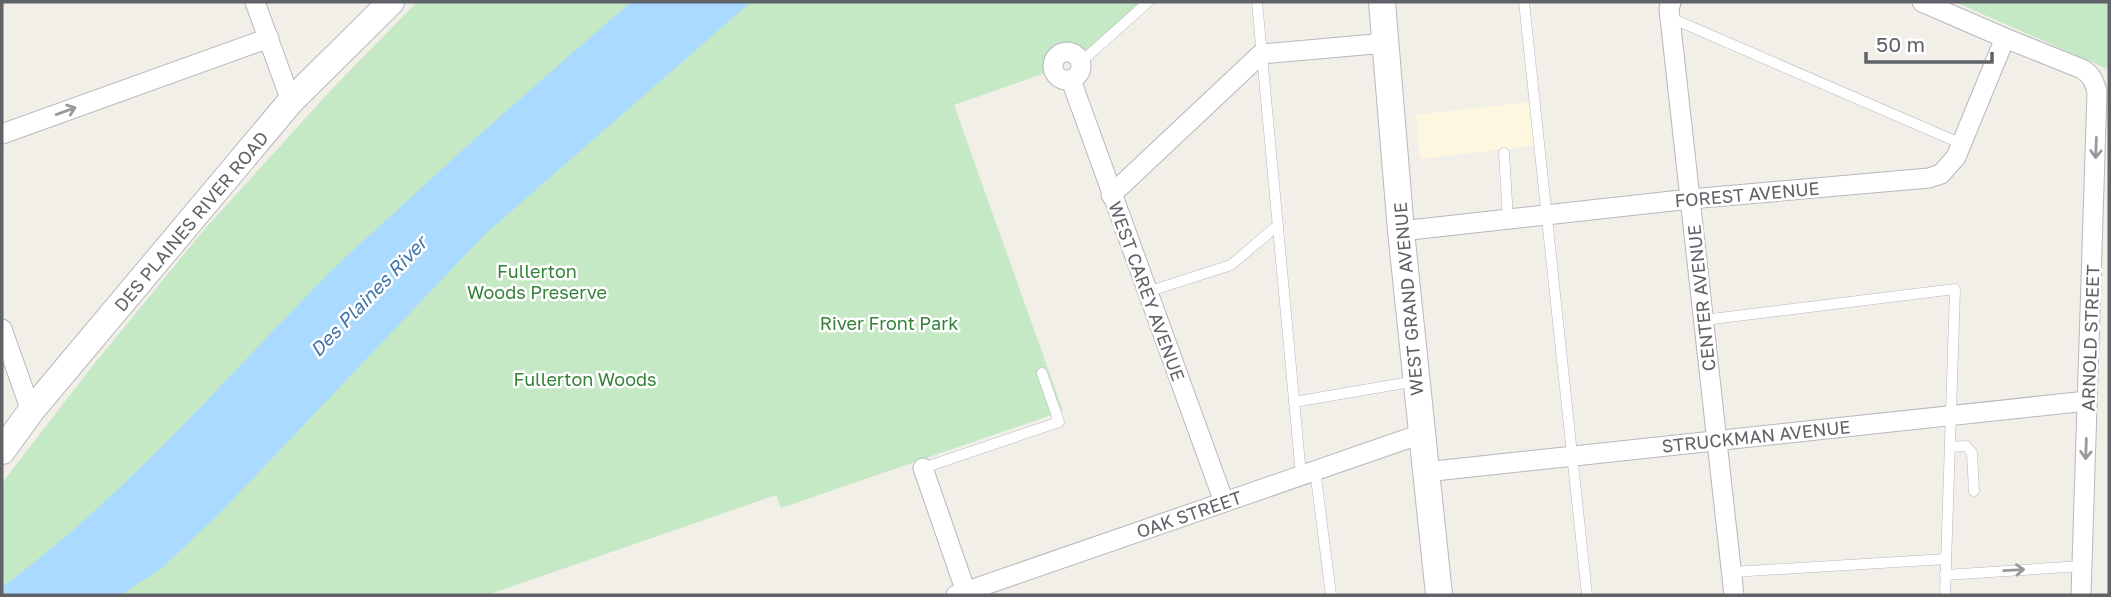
<svg xmlns="http://www.w3.org/2000/svg" width="2111" height="597" font-family="'Golos Text',sans-serif">
	<style>
		.commercial { fill: #fef7e0 }
		.green { fill: #c5e8c5 }
		.water { fill: #aadaff }
		.lines { fill: none; stroke-linecap: round; stroke-linejoin: round }
		.lane-casing { stroke: #b5b8bc; stroke-width: 11 }
		.street-casing { stroke: #b5b8bc; stroke-width: 21 }
		.secondary-casing { stroke: #b6babf; stroke-width: 28 }
		.lane { stroke: #fff; stroke-width: 10 }
		.street { stroke: #fff; stroke-width: 19 }
		.secondary { stroke: #fff; stroke-width: 26 }
		.oneway { stroke: #979a9d }
		.labels { text-anchor: middle; dominant-baseline: central; stroke-width: 5; stroke-linejoin: round; paint-order: stroke }
		.street-label { font-size: 18px; fill: #5f6368; stroke: #fff }
		.park-label { font-size: 18px; fill: #348238; stroke: #fff }
		.water-label { font-size: 19px; font-style: italic; fill: #4174aa; stroke: #fff }
	</style>
	<rect width="100%" height="100%" fill="#f1efe8"/>
	<path class="commercial" d="M1536 101 1541 145 1420 159 1416 115Z"/>
	<g class="green">
		<path d="M417 2H1141L1084 54 1075 45C1057 43 1044 52 1048 72L954 105 1063 411 781 508 776 495 487 595H2V483L91 368 203 231 332 89Z"/>
		<path d="M1955 2H2109V70L2094 63Z"/>
	</g>
	<path class="water" d="M631 2H751L485 234 220 513 162 568 121 595H2V587C122 499 223 381 327 275 352 250 379 227 405 203 479 134 555 68 631 2Z"/>
	<g class="lines">
		<defs>
			<g id="lane">
				<path d="M1257 2 1301 475"/>
				<path d="M1524 2 1587 595"/>
				<path d="M1671 18 1962 144"/>
				<path d="M1081 62 1148 2"/>
				<path d="M1504 153 1508 219"/>
				<path d="M1147 292 1231 265 1278 225"/>
				<path d="M1704 320 1955 289 1945 595"/>
				<path d="M1294 402 1416 381"/>
				<path d="M1950 447 1966 446 1972 453 1974 491"/>
				<path d="M923 468 1059 422 1042 373"/>
				<path d="M1315 470 1331 595"/>
				<path d="M1732 572 1946 559"/>
				<path d="M1945 575 2082 566"/>
			</g>
			<g id="street">
				<path d="M255 2 291 101"/>
				<path d="M1671 2 1669 9 1734 595"/>
				<path d="M1922 2 2005 38 2082 69C2092 75 2094 81 2097 92L2081 595"/>
				<circle cx="1067" cy="66" r="14"/>
				<path d="M1071 80 1224 502"/>
				<path d="M2 134 269 38"/>
				<path d="M1111 195 1261 54 1386 43"/>
				<path d="M1401 231 1690 199 1929 178 1941 174 1956 157 2005 38"/>
				<path d="M2 329 31 411"/>
				<path d="M923 468 967 595"/>
				<path d="M1425 472 2087 401"/>
				<path d="M956 595 1421 434"/>
			</g>
			<g id="secondary">
				<path d="M1382 2 1401 231 1439 595"/>
				<path d="M2 451 31 411 291 101 391 2"/>
			</g>
		</defs>
		<use href="#lane" class="lane-casing"/>
		<use href="#street" class="street-casing"/>
		<use href="#secondary" class="secondary-casing"/>
		<use href="#lane" class="lane"/>
		<use href="#street" class="street"/>
		<use href="#secondary" class="secondary"/>
	</g>
	<defs><path id="oneway-shaft" d="M-6 0H5M1.5-3L5.5 0L1.5 3" fill="none" stroke-width="1.6" stroke-linecap="round" stroke-linejoin="round" transform="scale(1.75)"/></defs>
	<g class="oneway">
		<use href="#oneway-shaft" transform="translate(66 111) rotate(-20)"/>
		<use href="#oneway-shaft" transform="translate(2096 148) rotate(92)"/>
		<use href="#oneway-shaft" transform="translate(2086 449) rotate(92)"/>
		<use href="#oneway-shaft" transform="translate(2014 570) rotate(-3)"/>
	</g>
	<g class="labels">
		<g class="street-label">
			<text transform="translate(1747 194) rotate(-5)">FOREST AVENUE</text>
			<text transform="translate(191 221) rotate(-50)">DES PLAINES RIVER ROAD</text>
			<text transform="translate(1147 291) rotate(70)">WEST CAREY AVENUE</text>
			<text transform="translate(1701 298) rotate(-96)">CENTER AVENUE</text>
			<text transform="translate(1408 299) rotate(-95)">WEST GRAND AVENUE</text>
			<text transform="translate(2090 338) rotate(-88)">ARNOLD STREET</text>
			<text transform="translate(1756 436) rotate(-6)">STRUCKMAN AVENUE</text>
			<text transform="translate(1189 514) rotate(-19)">OAK STREET</text>
		</g>
		<g class="park-label">
			<text x="537" y="271">Fullerton<tspan x="537" dy="21">Woods Preserve</tspan></text>
			<text x="889" y="323">River Front Park</text>
			<text x="585" y="379">Fullerton Woods</text>
		</g>
		<g class="water-label">
			<text transform="translate(368 296) rotate(-46)">Des Plaines River</text>
		</g>
	</g>
	<rect width="2111" height="597" fill="none" stroke="#5f6368" stroke-width="7"/>
	<path d="M1866 52v10h126v-10" fill="none" stroke="#5f6368" stroke-width="3.5"/>
	<text x="1876" y="52" font-size="21" fill="#5f6368" stroke="#ffffff" stroke-width="5" paint-order="stroke">50 m</text>
</svg>
